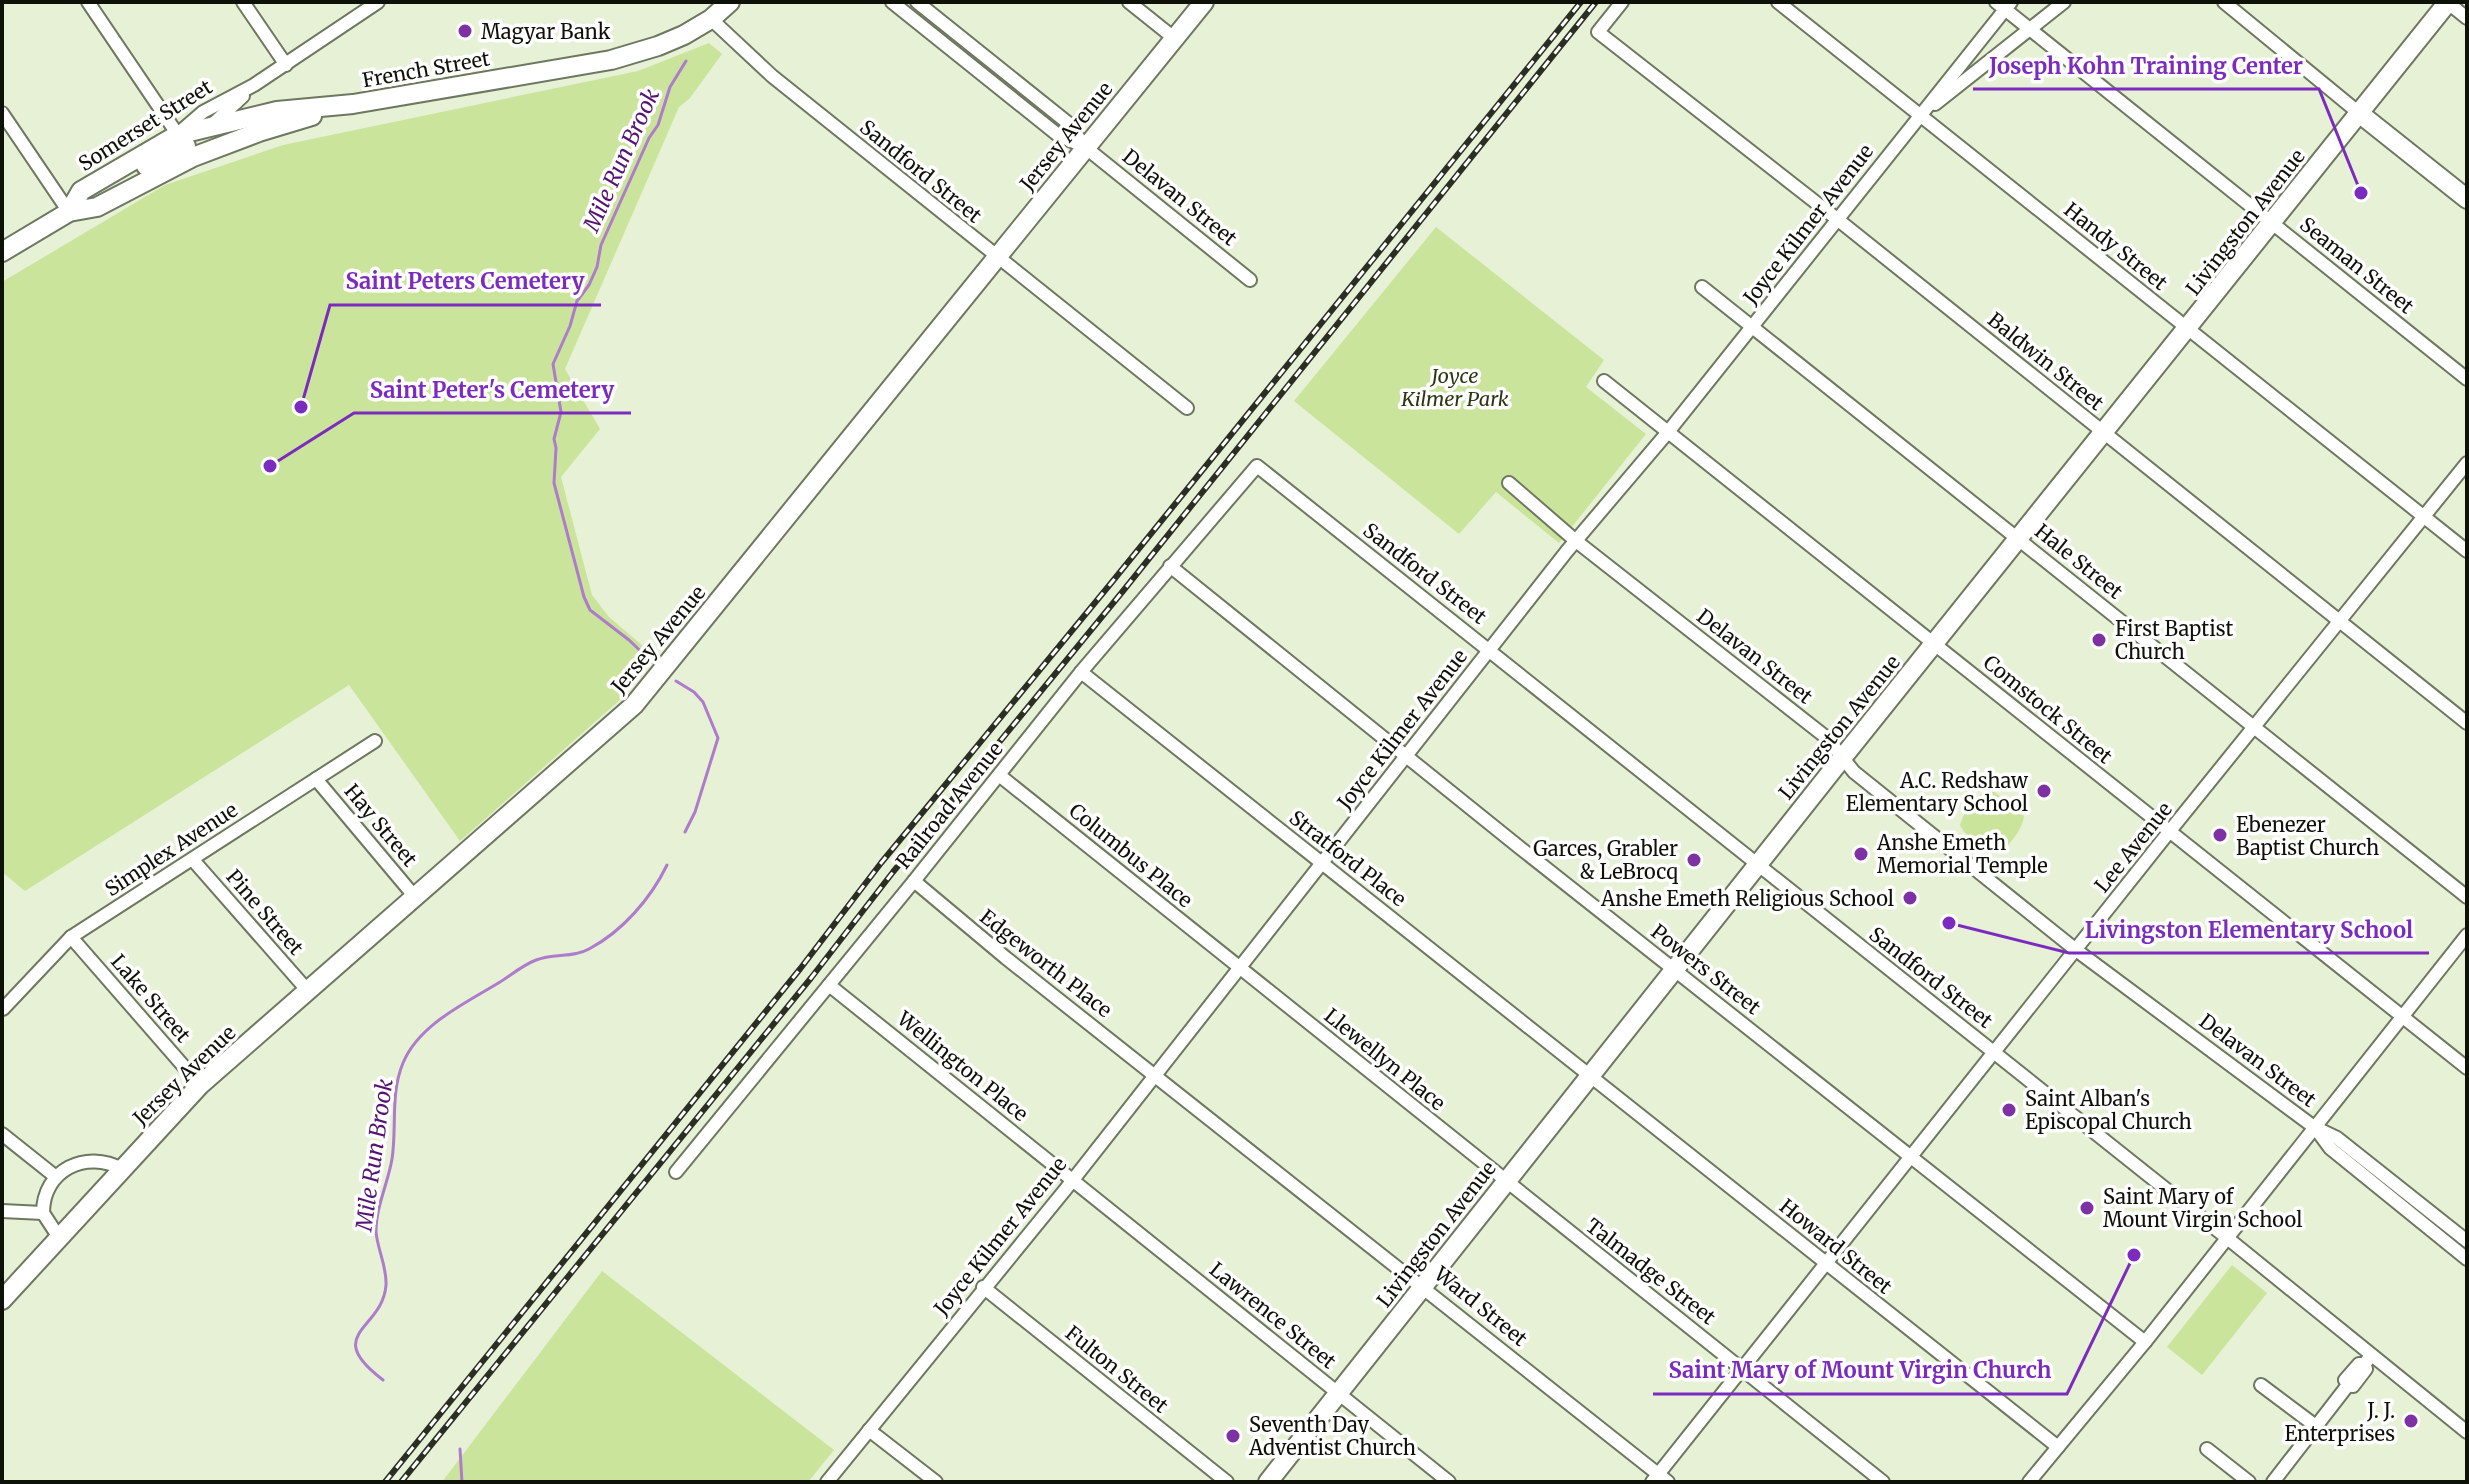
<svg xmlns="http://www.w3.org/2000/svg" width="2469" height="1484" font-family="Merriweather,serif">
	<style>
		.green { fill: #cbe49c }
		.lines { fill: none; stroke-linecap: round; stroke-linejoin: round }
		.stream { stroke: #ad7cca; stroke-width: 3 }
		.street-casing { stroke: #6e775f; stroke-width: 16 }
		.secondary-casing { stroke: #6e775f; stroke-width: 22 }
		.street { stroke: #fff; stroke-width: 12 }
		.secondary { stroke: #fff; stroke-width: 18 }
		.rail-casing { stroke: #2a2e23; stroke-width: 6 }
		.rail { stroke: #fff; stroke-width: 3; stroke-dasharray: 9; stroke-linecap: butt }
		.poi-dot { fill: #7d31a3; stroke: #fff; stroke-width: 3 }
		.labels { text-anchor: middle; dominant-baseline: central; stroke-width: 7; stroke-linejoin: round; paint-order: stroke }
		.poi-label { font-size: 20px; fill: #0e1108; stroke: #fff; text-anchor: start }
		.street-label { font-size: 20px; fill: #0e1108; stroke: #fff }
		.park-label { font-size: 20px; font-style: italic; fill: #2b3710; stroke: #fff }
		.water-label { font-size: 22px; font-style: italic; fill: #551372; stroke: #fff }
		.leader { fill: none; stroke: #7b2cbf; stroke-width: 3 }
		.callout-dot { fill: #7b2cbf; stroke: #fff; stroke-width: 3 }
		.callout-label { font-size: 22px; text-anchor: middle; font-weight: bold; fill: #7b2cbf; stroke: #fff; stroke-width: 7; stroke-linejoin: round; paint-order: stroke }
	</style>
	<rect width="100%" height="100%" fill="#e7f1d6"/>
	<g class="green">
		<path d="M709 43 722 54 690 98 679 107 565 369 600 429 561 477 592 595 609 617 656 657 621 699 460 841 349 685 25 891 2 872V282L165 185 283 145 638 71Z"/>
		<path d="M1436 227 1604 360 1586 387 1646 434 1559 543 1496 492 1459 534 1294 401Z"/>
		<path d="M1990 788 2024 816C2023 829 2007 850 1995 854L1964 832 1960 825C1963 813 1978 793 1990 788Z"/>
		<path d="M2232 1265 2267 1293 2202 1375 2167 1347Z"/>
		<path d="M602 1271 834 1450 808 1482H442Z"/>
	</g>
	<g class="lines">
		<g class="stream">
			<path d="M652 662 629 640 590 610 584 597 554 483 556 448 554 439 561 412 553 364 570 326 577 301 589 285 597 267 601 245 649 138 658 125 670 87 686 61"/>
			<path d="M676 681 694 692 703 702 718 738 695 812 685 832"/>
			<path d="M383 1380C321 1333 383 1330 386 1285 387 1266 377 1249 376 1231 376 1207 388 1183 392 1159 397 1128 390 1094 403 1063 419 1024 466 1003 500 982 511 975 523 965 536 960 553 953 573 958 589 949 623 931 651 898 667 865"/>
			<path d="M460 1449 462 1482"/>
		</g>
		<defs>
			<g id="street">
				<path d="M88 2 180 138"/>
				<path d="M243 2 286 65"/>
				<path d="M892 2 1058 135 1085 147 1250 280"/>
				<path d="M917 2 1068 123 1083 144"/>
				<path d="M1129 2 1174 38"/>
				<path d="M1622 2 1598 32 1837 219 2467 723"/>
				<path d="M1778 2 2467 551"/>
				<path d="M1996 2 2467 379"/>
				<path d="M2224 2 2359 113"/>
				<path d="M2447 2 2467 18"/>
				<path d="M711 19 772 76 1187 408"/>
				<path d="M1935 104 2064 2"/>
				<path d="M2 113 69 212"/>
				<path d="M213 124 243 96"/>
				<path d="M181 131 203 112 254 85 378 2"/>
				<path d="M1702 287 2467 897"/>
				<path d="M1604 381 2467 1068"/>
				<path d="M1509 483 1576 541 1827 738 1854 772 2076 950 2314 1127 2337 1138 2467 1241"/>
				<path d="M1170 566 1519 847 2145 1342"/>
				<path d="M1081 672 2058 1447"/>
				<path d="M999 775 1883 1482"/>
				<path d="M316 779 415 897"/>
				<path d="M193 860 308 991"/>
				<path d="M914 881 1006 958 1668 1482"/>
				<path d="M71 937 200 1085"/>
				<path d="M829 985 1449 1482"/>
				<path d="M3 1009 71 937 375 741"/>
				<path d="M2316 1129 2330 1148 2467 1259"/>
				<path d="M2 1134 56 1177"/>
				<path d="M676 1172 914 881 1081 672 1257 466 2226 1237 2467 1432"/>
				<path d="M2 1211 43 1213"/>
				<path d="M60 1239 43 1213C43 1170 86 1149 122 1169"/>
				<path d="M983 1287 1227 1482"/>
				<path d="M2261 1385 2317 1427"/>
				<path d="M2348 1385 2345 1380 2359 1364 2364 1365"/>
				<path d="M869 1430 936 1482"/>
				<path d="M2207 1449 2249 1482"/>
				<path d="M827 1482 1065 1190 1567 551 1668 432 2011 2"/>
				<path d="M1652 1482 2169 832 2467 463"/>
				<path d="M2029 1482 2145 1342 2467 935"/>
				<path d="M2273 1482 2348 1385 2353 1386 2366 1369 2364 1365 2371 1355"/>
			</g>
			<g id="secondary">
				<path d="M2359 113 2467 199"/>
				<path d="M146 166 186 146"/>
				<path d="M69 212 81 191 177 135 277 111 353 104 611 60 658 46 684 35 711 19 730 2"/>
				<path d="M2 252 69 212 97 207 193 157 259 132 312 116"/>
				<path d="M2 1300 200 1085 634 705 1204 2"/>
				<path d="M1268 1482 1843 757 2448 2"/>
			</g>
		</defs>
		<use href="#street" class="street-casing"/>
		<use href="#secondary" class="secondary-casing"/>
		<use href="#street" class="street"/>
		<use href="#secondary" class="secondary"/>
		<defs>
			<g id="rail">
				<path d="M385 1482 800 969 881 863 1112 582 1581 2"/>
				<path d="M401 1482 811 978 893 872 1123 591 1596 2"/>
			</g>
		</defs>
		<use href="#rail" class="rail-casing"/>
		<use href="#rail" class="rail"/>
	</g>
	<g class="poi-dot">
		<circle cx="465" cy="31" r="8"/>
		<circle cx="2099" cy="640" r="8"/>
		<circle cx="2044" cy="791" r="8"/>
		<circle cx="2220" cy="835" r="8"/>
		<circle cx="1861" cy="854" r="8"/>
		<circle cx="1694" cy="860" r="8"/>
		<circle cx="1910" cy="898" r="8"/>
		<circle cx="2009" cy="1110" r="8"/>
		<circle cx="2087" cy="1208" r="8"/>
		<circle cx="2411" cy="1421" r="8"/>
		<circle cx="1233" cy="1436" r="8"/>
	</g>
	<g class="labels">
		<g class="poi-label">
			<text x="481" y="31">Magyar Bank</text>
			<text x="2115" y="628">First Baptist<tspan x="2115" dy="23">Church</tspan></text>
			<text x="2028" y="780" text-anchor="end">A.C. Redshaw<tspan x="2028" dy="23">Elementary School</tspan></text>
			<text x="2236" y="824">Ebenezer<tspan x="2236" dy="23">Baptist Church</tspan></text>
			<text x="1877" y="842">Anshe Emeth<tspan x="1877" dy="23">Memorial Temple</tspan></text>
			<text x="1678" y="848" text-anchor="end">Garces, Grabler<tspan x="1678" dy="23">&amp; LeBrocq</tspan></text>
			<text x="1894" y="898" text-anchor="end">Anshe Emeth Religious School</text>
			<text x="2025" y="1098">Saint Alban's<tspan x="2025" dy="23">Episcopal Church</tspan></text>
			<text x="2103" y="1196">Saint Mary of<tspan x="2103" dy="23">Mount Virgin School</tspan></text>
			<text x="2395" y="1410" text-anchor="end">J. J.<tspan x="2395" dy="23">Enterprises</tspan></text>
			<text x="1249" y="1424">Seventh Day<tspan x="1249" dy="23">Adventist Church</tspan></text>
		</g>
		<g class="street-label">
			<text transform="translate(426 69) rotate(-10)">French Street</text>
			<text transform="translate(145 125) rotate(-32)">Somerset Street</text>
			<text transform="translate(1066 136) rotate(-51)">Jersey Avenue</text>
			<text transform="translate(921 171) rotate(39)">Sandford Street</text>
			<text transform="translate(1180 197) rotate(39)">Delavan Street</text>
			<text transform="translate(2245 222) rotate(-52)">Livingston Avenue</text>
			<text transform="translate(1808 224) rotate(-52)">Joyce Kilmer Avenue</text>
			<text transform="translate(2116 246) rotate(39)">Handy Street</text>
			<text transform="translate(2357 265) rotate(39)">Seaman Street</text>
			<text transform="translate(2046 361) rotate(39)">Baldwin Street</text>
			<text transform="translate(2079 561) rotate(39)">Hale Street</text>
			<text transform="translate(1425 573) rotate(38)">Sandford Street</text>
			<text transform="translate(658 639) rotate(-50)">Jersey Avenue</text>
			<text transform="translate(1755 656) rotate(38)">Delavan Street</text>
			<text transform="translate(2048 709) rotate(39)">Comstock Street</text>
			<text transform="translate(1839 727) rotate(-51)">Livingston Avenue</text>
			<text transform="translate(1402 729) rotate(-52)">Joyce Kilmer Avenue</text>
			<text transform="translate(949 805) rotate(-51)">Railroad Avenue</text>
			<text transform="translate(381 825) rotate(50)">Hay Street</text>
			<text transform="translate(2133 847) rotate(-51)">Lee Avenue</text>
			<text transform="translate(171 849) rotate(-33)">Simplex Avenue</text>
			<text transform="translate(1131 855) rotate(39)">Columbus Place</text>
			<text transform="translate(1348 858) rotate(38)">Stratford Place</text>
			<text transform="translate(265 912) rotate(49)">Pine Street</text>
			<text transform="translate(1046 963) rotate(38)">Edgeworth Place</text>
			<text transform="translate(1706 969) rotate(38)">Powers Street</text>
			<text transform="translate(1931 977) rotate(38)">Sandford Street</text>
			<text transform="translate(151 998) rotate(49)">Lake Street</text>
			<text transform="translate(1385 1059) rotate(39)">Llewellyn Place</text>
			<text transform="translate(2258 1060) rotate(37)">Delavan Street</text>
			<text transform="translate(963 1066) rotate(39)">Wellington Place</text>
			<text transform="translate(184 1075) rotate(-44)">Jersey Avenue</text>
			<text transform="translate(1436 1234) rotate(-52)">Livingston Avenue</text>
			<text transform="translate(1000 1236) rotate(-51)">Joyce Kilmer Avenue</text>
			<text transform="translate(1836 1246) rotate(39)">Howard Street</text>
			<text transform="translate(1651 1271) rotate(38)">Talmadge Street</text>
			<text transform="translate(1481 1306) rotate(39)">Ward Street</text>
			<text transform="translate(1273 1315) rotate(39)">Lawrence Street</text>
			<text transform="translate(1117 1369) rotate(39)">Fulton Street</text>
		</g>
		<g class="park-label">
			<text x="1455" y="375">Joyce<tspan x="1455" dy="23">Kilmer Park</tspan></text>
		</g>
		<g class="water-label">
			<text transform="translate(621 160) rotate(-66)">Mile Run Brook</text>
			<text transform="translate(374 1155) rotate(-82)">Mile Run Brook</text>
		</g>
	</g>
	<path class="leader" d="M2361 193L2319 89H1973M301 407L330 305H601M270 466L354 413H631M1949 923L2069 953H2429M2134 1255L2067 1394H1653"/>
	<g class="callout-dot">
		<circle cx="2361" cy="193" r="8"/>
		<circle cx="301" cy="407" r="8"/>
		<circle cx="270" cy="466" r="8"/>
		<circle cx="1949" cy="923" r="8"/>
		<circle cx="2134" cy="1255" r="8"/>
	</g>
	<g class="callout-label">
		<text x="2146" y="74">Joseph Kohn Training Center</text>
		<text x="465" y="289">Saint Peters Cemetery</text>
		<text x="492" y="398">Saint Peter's Cemetery</text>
		<text x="2249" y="938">Livingston Elementary School</text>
		<text x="1860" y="1378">Saint Mary of Mount Virgin Church</text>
	</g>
	<rect width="2469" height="1484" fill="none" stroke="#0e1108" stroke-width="8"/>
</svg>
